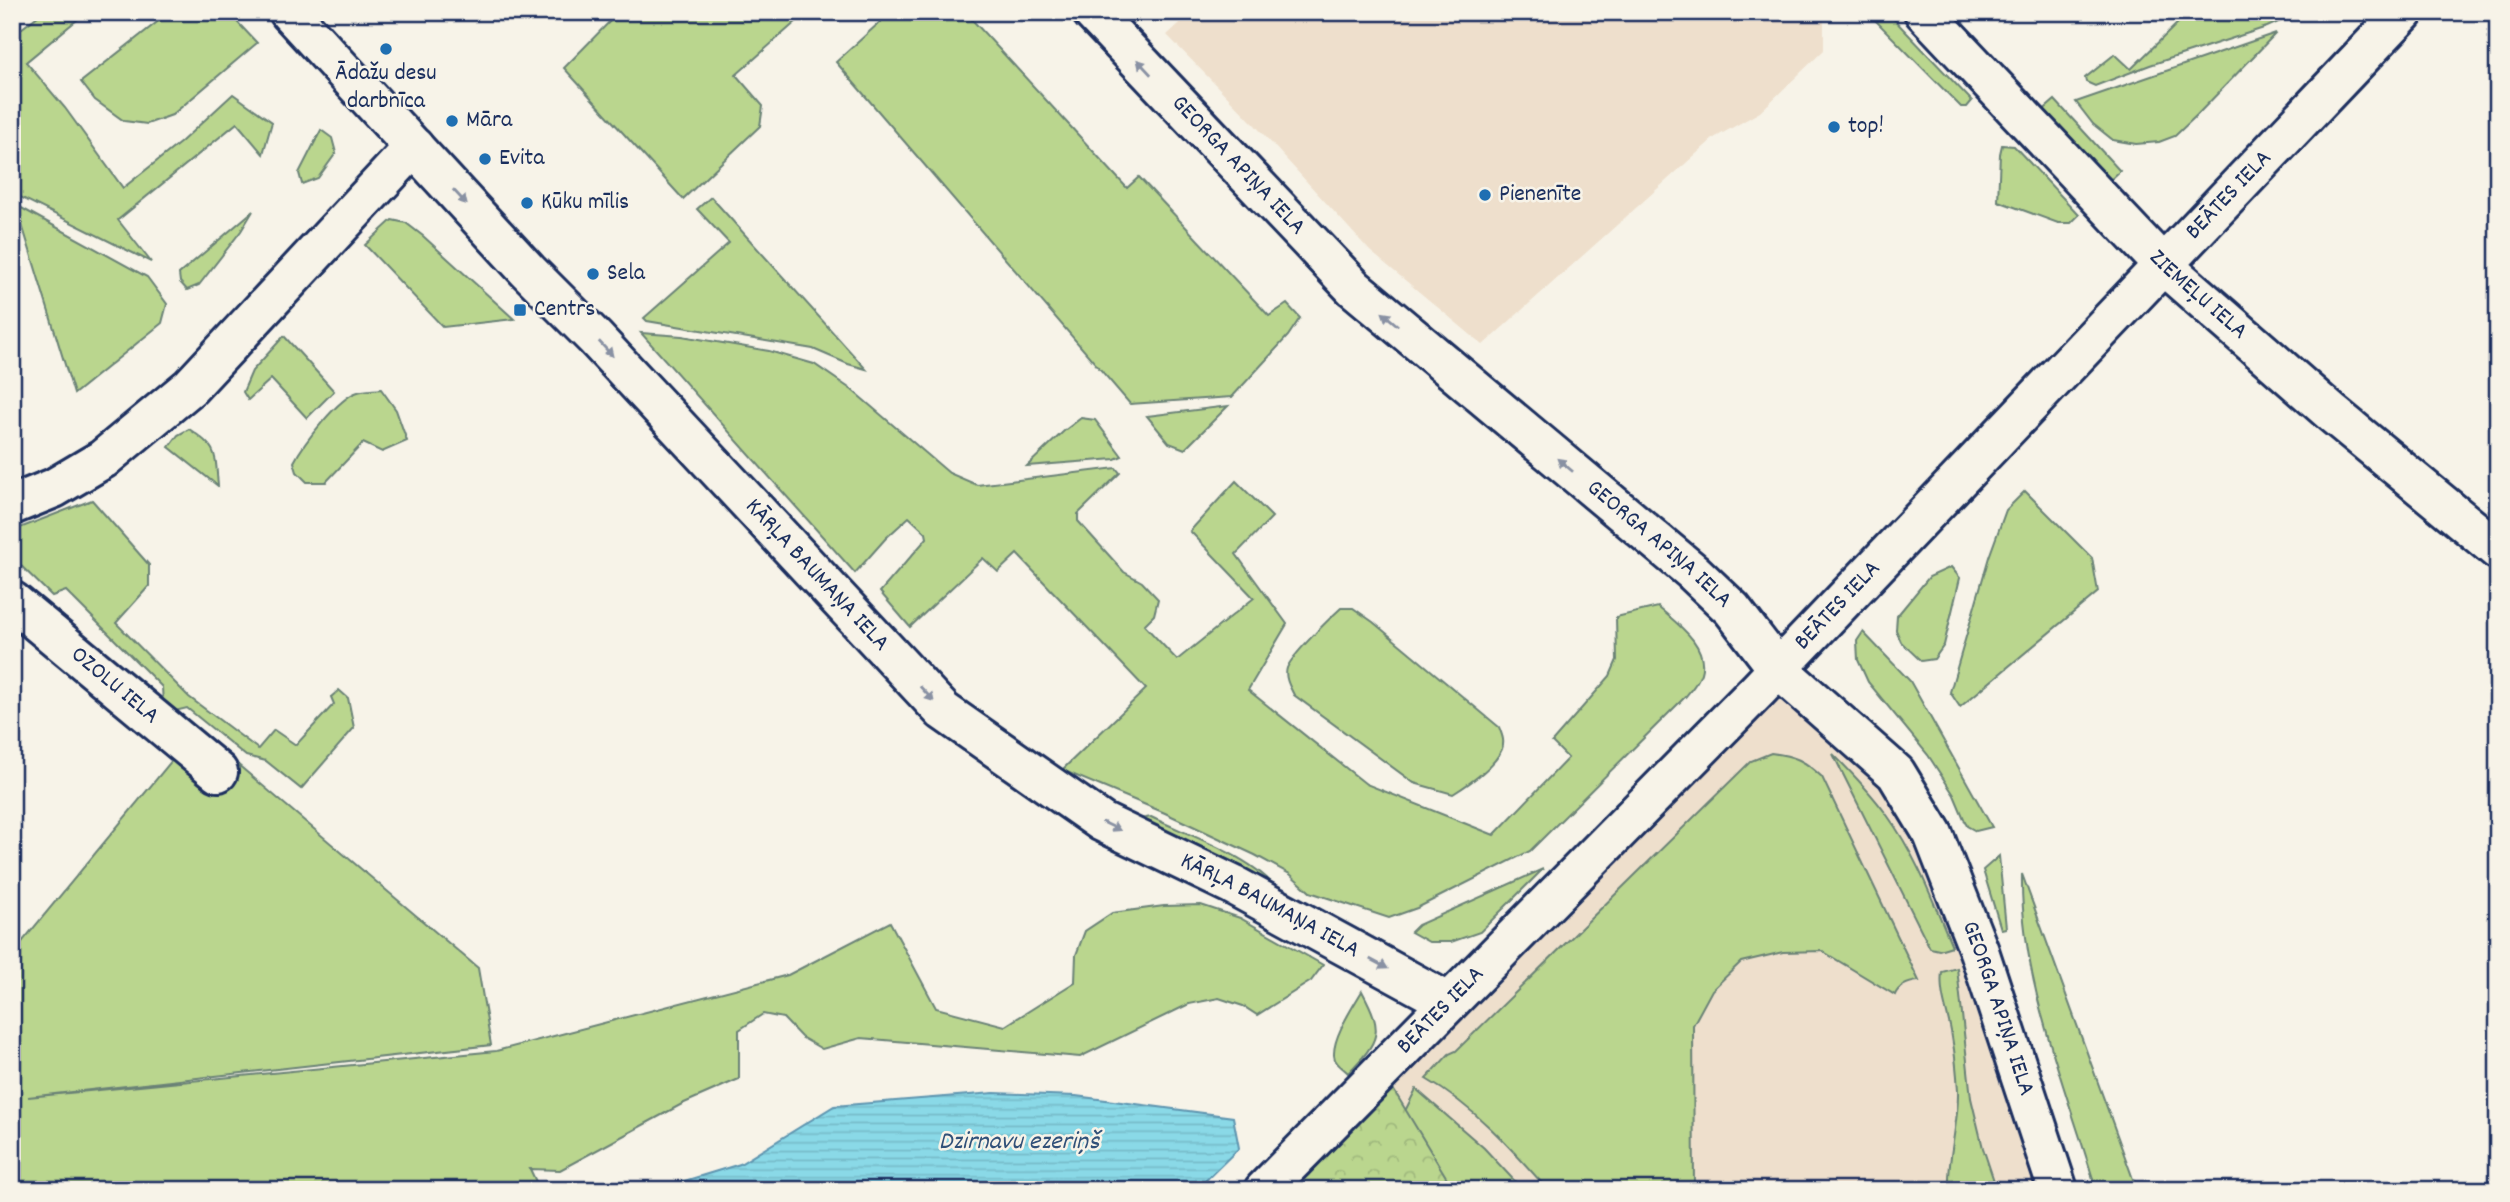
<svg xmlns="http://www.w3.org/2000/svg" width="2510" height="1202" font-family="Dekko,sans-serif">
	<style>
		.built { fill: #eedfcc }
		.grass { fill: #bad68e; stroke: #6a8276; stroke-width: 2 }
		.forest { fill: url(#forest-crowns); stroke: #6a8276; stroke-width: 2 }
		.water { fill: url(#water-rules); stroke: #5e95b0; stroke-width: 2 }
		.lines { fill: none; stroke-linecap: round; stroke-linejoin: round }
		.minor-casing { stroke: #1b2f5e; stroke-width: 44 }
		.tertiary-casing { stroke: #1b2f5e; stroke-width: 44 }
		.minor { stroke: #f7f3e8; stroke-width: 38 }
		.tertiary { stroke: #f7f3e8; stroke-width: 38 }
		.oneway { fill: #8991a3 }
		.poi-dot { fill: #1f6fb2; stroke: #f7f3e8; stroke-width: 2.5 }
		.labels { text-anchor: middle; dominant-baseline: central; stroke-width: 5; stroke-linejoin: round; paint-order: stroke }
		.poi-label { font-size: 24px; fill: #1b2f5e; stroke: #f7f3e8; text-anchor: start }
		.street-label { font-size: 24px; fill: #1b2f5e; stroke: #f7f3e8 }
		.water-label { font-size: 26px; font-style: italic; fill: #315179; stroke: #f7f3e8 }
	</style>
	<defs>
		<pattern id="forest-crowns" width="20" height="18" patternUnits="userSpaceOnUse" patternTransform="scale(1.75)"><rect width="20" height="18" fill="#bad68e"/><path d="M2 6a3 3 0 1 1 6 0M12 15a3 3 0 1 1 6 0" fill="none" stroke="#9fb87d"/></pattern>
		<pattern id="water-rules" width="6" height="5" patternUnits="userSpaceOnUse" patternTransform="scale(1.75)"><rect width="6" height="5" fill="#8ad9e7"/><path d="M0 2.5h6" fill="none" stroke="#76bbc9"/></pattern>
	</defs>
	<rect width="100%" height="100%" fill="#f7f3e8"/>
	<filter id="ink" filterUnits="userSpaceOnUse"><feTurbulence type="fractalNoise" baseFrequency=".0143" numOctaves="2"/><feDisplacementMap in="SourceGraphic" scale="14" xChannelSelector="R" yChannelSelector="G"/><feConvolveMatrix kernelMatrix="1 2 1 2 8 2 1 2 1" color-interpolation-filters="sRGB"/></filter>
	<g filter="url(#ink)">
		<g class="built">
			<path d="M1192 12H1824V50L1760 112 1714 138 1483 345 1370 251 1254 124 1167 35Z"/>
			<path d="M1778 669 1896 773 2058 1190H1454L1381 1069Z"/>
		</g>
		<g class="grass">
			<path d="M58 12 84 14 26 62 65 108 123 188 181 142 233 94 272 122 263 154 237 123 118 220 151 262 12 193V36L39 15Z"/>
			<path d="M170 12H228L257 43 172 115 147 124 124 121 95 100 81 82Z"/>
			<path d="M619 12H807L736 75 763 106 760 126 683 199 564 68Z"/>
			<path d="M891 12H965L1127 188 1139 177 1269 316 1287 304 1300 318 1288 336 1232 397 1130 404 836 62Z"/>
			<path d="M1876 12H1887L1972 101 1967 107H1961L1875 20Z"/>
			<path d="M2189 12H2291L2283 20 2267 27 2150 65 2095 86 2086 82 2085 78 2115 54 2131 69Z"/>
			<path d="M2276 33 2197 115 2175 136 2159 142 2136 144 2113 140 2093 124 2076 102Z"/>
			<path d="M2055 100 2120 171 2107 183 2041 112Z"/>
			<path d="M321 130 332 138 336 153 318 178 302 184 299 173Z"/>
			<path d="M2002 145 2014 146 2079 215 2071 223H2058L1998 201 2000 154Z"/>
			<path d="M711 197 866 369 848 364 813 349 647 321 644 318 729 243 697 209Z"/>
			<path d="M16 205 147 277 167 304 162 323 74 394Z"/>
			<path d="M253 211 241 231 199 285 187 290 180 282 179 274Z"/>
			<path d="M392 220 406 223 423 236 514 319 443 327 365 245Z"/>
			<path d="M641 333 682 336 769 351 814 364 852 390 949 473 977 485 1116 468 1120 473 1078 514V521L1124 572 1142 582 1158 599 1154 615 1144 625 1177 660 1254 598 1190 531 1236 481 1272 517 1236 554 1287 624 1248 690 1366 784 1494 835 1568 758 1552 742 1610 676 1617 660 1616 617 1658 607C1676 623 1709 645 1701 673 1699 681 1691 690 1686 696L1530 851 1417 908 1389 918 1310 892 1290 874 1255 855 1165 813 1062 770 1146 689 1017 554 998 572 983 558 910 627 880 592 927 538 926 533 909 517 886 538 855 573Z"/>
			<path d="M284 336 334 391 307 418 271 379 248 400 243 392 252 371Z"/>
			<path d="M381 389 396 410 407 441 382 452 363 443 326 482H307L297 472 294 462C303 444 339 397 358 392 365 390 374 390 381 389Z"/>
			<path d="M1228 406 1185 449 1169 443 1147 416Z"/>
			<path d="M1081 418 1095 420 1122 456 1115 459 1027 466 1064 431Z"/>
			<path d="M189 429C218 448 215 452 218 486L169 447 178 435Z"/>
			<path d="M2025 491 2092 558 2098 592 1960 707 1950 692 1989 557 2006 510Z"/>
			<path d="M92 500 149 565V586L116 623 189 697 258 749 274 730 296 745 334 704 331 697 339 690 348 698 354 728 301 789 266 761 246 756 187 708 171 712 163 704 162 687 66 591 52 596 12 557V531Z"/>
			<path d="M1951 567 1960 578 1944 645 1934 659 1921 661 1901 642 1896 630 1897 616 1929 577Z"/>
			<path d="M1341 608H1353L1373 622 1499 727C1502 735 1505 741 1502 749 1495 766 1469 784 1453 794L1414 783 1294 695C1290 687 1284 677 1287 668 1292 655 1330 618 1341 608Z"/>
			<path d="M1863 632 1910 681 1992 827 1976 831 1967 826 1954 795 1928 755 1868 682 1858 660 1857 641Z"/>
			<path d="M197 730 478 968 491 1045 28 1097 496 1051 788 975 890 922 936 1008 1005 1026 1075 982 1076 955 1085 931 1112 913 1164 906 1201 905 1240 918 1323 965 1311 981 1257 1015 1243 1006 1219 998 1189 1004 1080 1057 861 1038 822 1049 801 1037 783 1018 763 1014 739 1030V1079L682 1104 560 1170 530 1169 540 1190H12V954Z"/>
			<path d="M1771 753C1795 756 1804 760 1822 777L1919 981C1909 982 1899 985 1895 995L1822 951 1783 952 1741 962 1712 990 1693 1025 1694 1190H1548C1511 1148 1475 1107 1426 1079L1449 1054 1456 1051 1751 761Z"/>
			<path d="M1833 754C1852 773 1871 793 1887 815 1916 855 1933 901 1952 946L1939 950 1930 948Z"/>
			<path d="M1151 817C1190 836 1252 856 1278 890L1137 824 1141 819Z"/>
			<path d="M1999 856 2006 928 2001 929 1983 870Z"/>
			<path d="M1543 869 1480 932 1451 942H1429L1411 932 1418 925Z"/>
			<path d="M2022 874 2137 1190 2096 1189C2066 1086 2020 982 2022 874Z"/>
			<path d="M1957 968 1971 1098 1983 1148 1997 1190H1949C1947 1157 1959 1125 1958 1091 1957 1073 1955 1054 1952 1037 1949 1015 1939 995 1942 972Z"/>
			<path d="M1362 991C1384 1032 1380 1040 1348 1073 1343 1068 1334 1063 1334 1055 1333 1036 1353 1007 1362 991Z"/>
			<path d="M1416 1089 1484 1148 1523 1190H1430L1403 1115Z"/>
		</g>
		<path class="forest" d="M1381 1069 1454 1190H1264Z"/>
		<path class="water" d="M994 1093 1076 1096 1233 1117 1239 1148 1196 1190H655L740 1164 834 1106Z"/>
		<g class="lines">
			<defs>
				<g id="minor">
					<path id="s1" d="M1092 12 1354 288 1692 571 1732 609 1778 669"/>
					<path d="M12 505 54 488 103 459 190 387 414 147"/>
					<path id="s2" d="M12 601 218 772"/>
				</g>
				<g id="tertiary">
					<path id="s3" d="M289 12 528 271 595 338 943 711 1102 822 1233 885 1448 1002"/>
					<path id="s4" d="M1924 12 2164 266 2333 414 2498 550"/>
					<path id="s5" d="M1778 669 1896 773 1933 834 1979 951 2058 1190"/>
					<path id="s6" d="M1264 1190 1759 689 2404 12"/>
				</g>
			</defs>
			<use href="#minor" class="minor-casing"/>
			<use href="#tertiary" class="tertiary-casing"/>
			<use href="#minor" class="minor"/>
			<use href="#tertiary" class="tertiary"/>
		</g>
		<defs><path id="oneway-solid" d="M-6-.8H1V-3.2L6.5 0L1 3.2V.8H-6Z" transform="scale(1.75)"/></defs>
		<g class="oneway">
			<use href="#oneway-solid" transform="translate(1144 67) rotate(-133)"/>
			<use href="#oneway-solid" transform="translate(460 197) rotate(47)"/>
			<use href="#oneway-solid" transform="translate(1390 319) rotate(-140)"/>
			<use href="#oneway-solid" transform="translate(606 349) rotate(47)"/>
			<use href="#oneway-solid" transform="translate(1565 465) rotate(-140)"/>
			<use href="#oneway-solid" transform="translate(927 694) rotate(47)"/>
			<use href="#oneway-solid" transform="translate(1111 826) rotate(26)"/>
			<use href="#oneway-solid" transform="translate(1379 964) rotate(28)"/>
		</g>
	</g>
	<g class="poi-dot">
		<circle cx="386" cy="49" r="7"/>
		<circle cx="452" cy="121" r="7"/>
		<circle cx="1834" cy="127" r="7"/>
		<circle cx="485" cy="159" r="7"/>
		<circle cx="1485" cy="195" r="7"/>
		<circle cx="527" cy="203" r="7"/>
		<circle cx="593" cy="274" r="7"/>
		<rect x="513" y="303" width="14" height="14" rx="3.5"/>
	</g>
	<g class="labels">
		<g class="poi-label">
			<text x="386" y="74" text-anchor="middle">Ādažu desu<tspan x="386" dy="28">darbnīca</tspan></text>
			<text x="466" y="121">Māra</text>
			<text x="1848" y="127">top!</text>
			<text x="499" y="159">Evita</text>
			<text x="1499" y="195">Pienenīte</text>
			<text x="541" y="203">Kūku mīlis</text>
			<text x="607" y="274">Sela</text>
			<text x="534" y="310">Centrs</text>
		</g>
		<g class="street-label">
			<text stroke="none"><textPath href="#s1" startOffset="212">GEORGA APIŅA IELA</textPath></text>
			<text stroke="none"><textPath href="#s6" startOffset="1386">BEĀTES IELA</textPath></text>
			<text stroke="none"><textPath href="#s4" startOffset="394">ZIEMEĻU IELA</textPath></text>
			<text stroke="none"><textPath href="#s1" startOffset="779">GEORGA APIŅA IELA</textPath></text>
			<text stroke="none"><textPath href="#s3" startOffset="772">KĀRĻA BAUMAŅA IELA</textPath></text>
			<text stroke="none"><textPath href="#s6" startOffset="819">BEĀTES IELA</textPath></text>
			<text stroke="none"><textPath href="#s2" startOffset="133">OZOLU IELA</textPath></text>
			<text stroke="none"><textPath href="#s3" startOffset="1339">KĀRĻA BAUMAŅA IELA</textPath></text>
			<text stroke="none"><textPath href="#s6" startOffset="252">BEĀTES IELA</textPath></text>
			<text stroke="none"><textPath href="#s5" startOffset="415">GEORGA APIŅA IELA</textPath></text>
		</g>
		<g class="water-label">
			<text x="1019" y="1142">Dzirnavu ezeriņš</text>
		</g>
	</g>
	<rect width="2510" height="1202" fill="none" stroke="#f7f3e8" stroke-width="42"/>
	<rect x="21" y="21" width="2468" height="1160" fill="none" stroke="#1b2f5e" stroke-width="2.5" filter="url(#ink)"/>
</svg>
